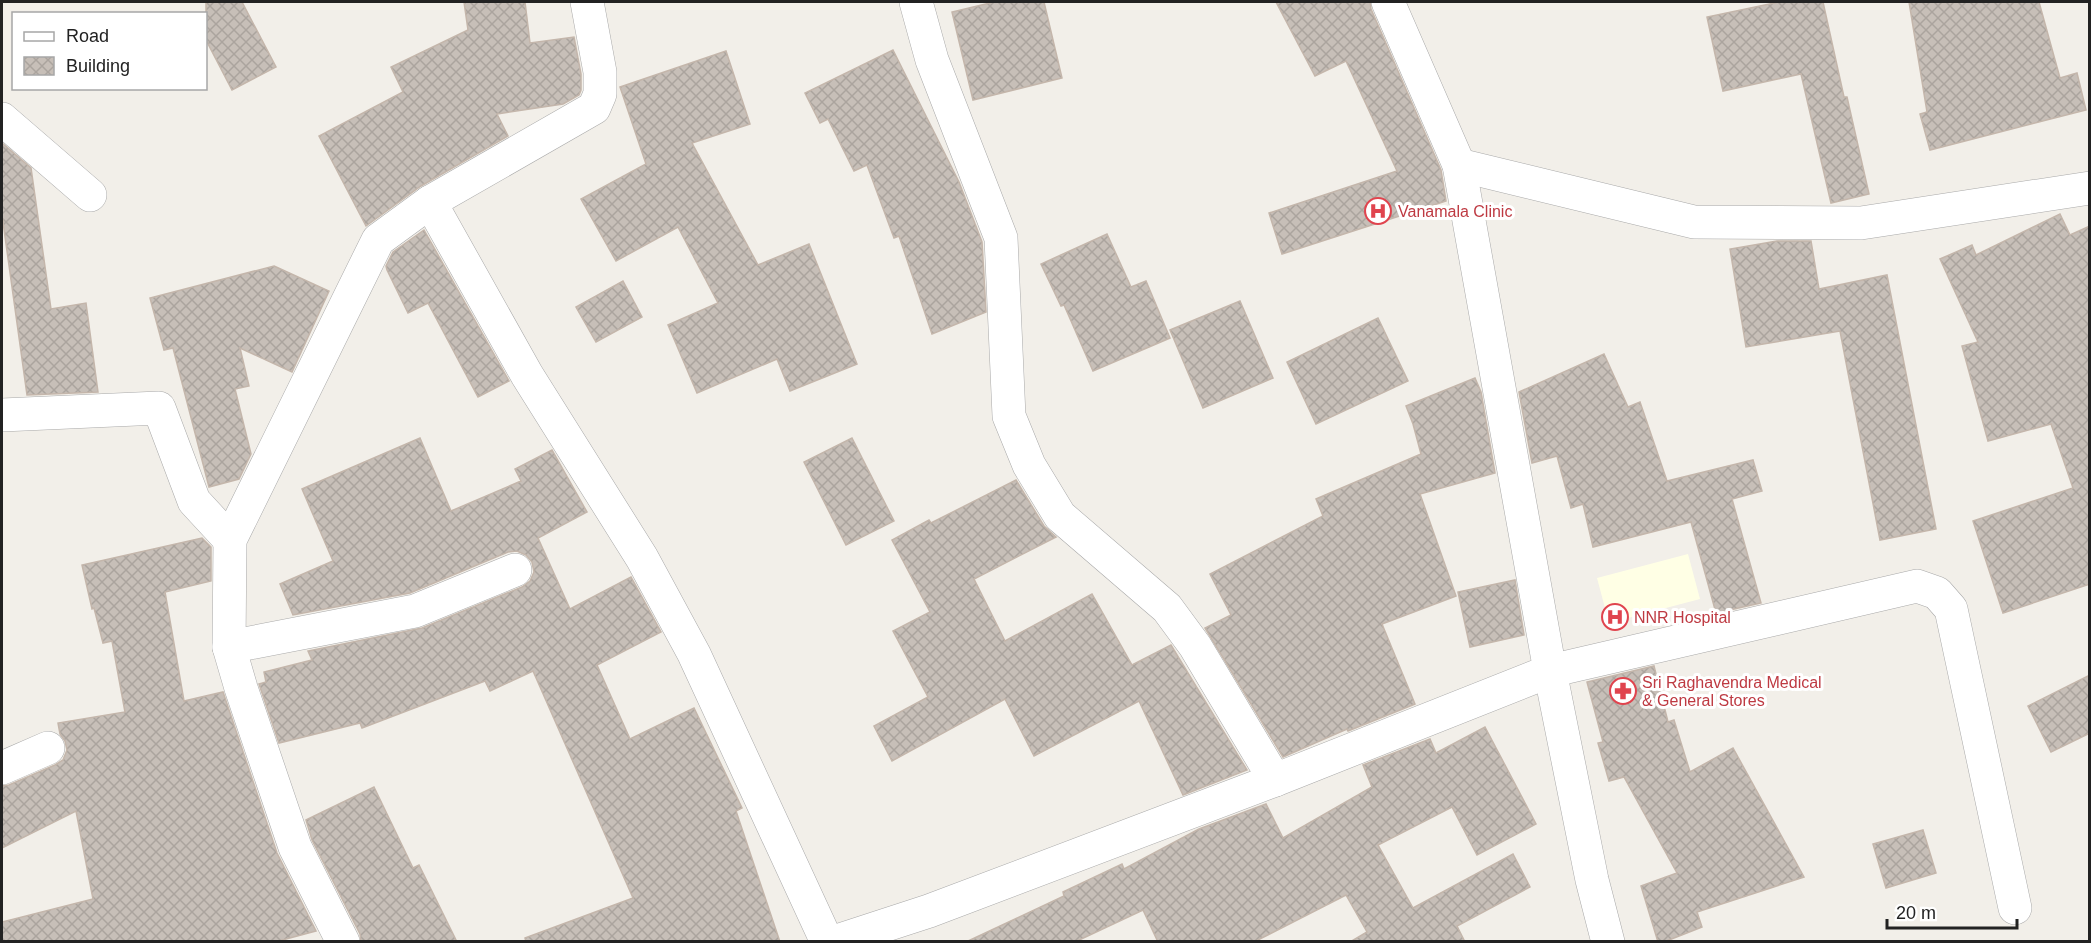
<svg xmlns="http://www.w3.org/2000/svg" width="2091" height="943" font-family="Helvetica,sans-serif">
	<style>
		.education { fill: #ffffe5 }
		.building { fill: url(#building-cross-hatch); stroke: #c4b6ab; stroke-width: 1.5 }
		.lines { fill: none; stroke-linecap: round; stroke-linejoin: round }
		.street-casing { stroke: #a9a9a9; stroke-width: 34 }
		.street { stroke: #fff; stroke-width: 33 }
		.labels { text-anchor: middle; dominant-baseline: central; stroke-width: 6; stroke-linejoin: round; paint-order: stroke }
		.health-label { font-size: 16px; fill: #be3a42; stroke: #fff; text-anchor: start }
	</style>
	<defs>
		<pattern id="building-cross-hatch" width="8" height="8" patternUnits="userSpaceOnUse" patternTransform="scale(1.5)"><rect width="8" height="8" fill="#c7bfb8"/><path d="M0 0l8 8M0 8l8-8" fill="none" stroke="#aba49e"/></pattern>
	</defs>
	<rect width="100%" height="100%" fill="#f2efe9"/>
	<path class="education" d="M1688 554 1700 599 1609 623 1597 578Z"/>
	<g class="building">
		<path d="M206 2H242L276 67 232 90 206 40Z"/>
		<path d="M464 2H525L530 43 574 37 581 74V90L579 95 563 104 497 114 508 136 421 186 366 226 319 136 403 92 391 67 468 30Z"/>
		<path d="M994 2H1044L1062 78 973 100 952 12Z"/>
		<path d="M1276 2H1370L1371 9 1441 170 1446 201 1282 254 1269 213 1397 171 1346 61 1315 76Z"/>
		<path d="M1779 2H1823L1844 97H1847L1869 194 1831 203 1801 74 1723 91 1707 17Z"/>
		<path d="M1909 2H2039L2060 78 2077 73 2086 110 1930 150 1920 114 1927 112Z"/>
		<path d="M893 50 959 182 982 242 986 312 932 334 899 236 894 238 867 165 854 171 828 119 820 123 805 93Z"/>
		<path d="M726 51 750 124 692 143 758 265 809 244 857 364 790 391 777 359 697 393 668 325 718 303 678 227 616 261 581 199 646 164 620 87Z"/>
		<path d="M2 143 31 168 51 309 86 303 98 392 27 395 2 215Z"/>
		<path d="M2060 214 2070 235 2090 226V584L2003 613 1973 521 2073 488 2051 424 1988 441 1962 346 1978 342 1940 259 1972 245 1976 255Z"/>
		<path d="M424 230 509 381 478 397 428 303 408 313 387 270 386 266 393 252Z"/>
		<path d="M1107 234 1131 287 1146 281 1170 338 1093 371 1064 305 1061 306 1041 264Z"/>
		<path d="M1777 241H1811L1819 289 1887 275 1936 529 1880 540 1840 331 1746 347 1730 249Z"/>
		<path d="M274 266 329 291 292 372 240 348 249 386 235 389 251 454 239 479 209 487 173 348 164 350 150 298Z"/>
		<path d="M623 281 642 317 596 342 576 307Z"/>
		<path d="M1240 301 1273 378 1203 408 1170 330Z"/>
		<path d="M1378 318 1408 381 1316 424 1287 362Z"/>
		<path d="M1604 354 1628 407 1640 402 1667 481 1753 460 1762 491 1732 499 1761 603 1716 613 1691 522 1593 547 1583 504 1571 508 1557 456 1532 463 1519 392Z"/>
		<path d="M1475 378 1481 392 1495 473 1420 494 1456 596 1382 624 1415 704 1348 731 1347 729 1283 757 1205 628 1231 615 1210 574 1323 516 1316 499 1421 454 1413 424 1406 406Z"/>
		<path d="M420 438 451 511 521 481 515 469 552 450 587 512 538 538 570 609 631 577 661 632 597 665 630 739 694 708 742 808 736 811 780 942H526L525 938 633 898 533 671 490 691 485 681 362 728 360 723 279 743 259 684 266 682 264 672 312 660 308 651 422 628 522 587 530 581 534 572 532 562 526 555 517 551 508 552 410 593 293 615 280 584 333 561 302 489Z"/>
		<path d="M852 438 894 521 846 545 804 462Z"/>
		<path d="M1016 480 1044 526 1056 537 974 579 1005 641 1092 594 1132 665 1171 645 1247 770 1183 795 1139 701 1034 756 1005 699 892 761 874 726 928 697 893 631 930 612 892 540 929 520 931 523Z"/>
		<path d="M202 538 211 547V581L165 592 184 701 223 692 277 853 316 931 275 942H2V922L93 899 76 811 2 848V786L9 785 55 765 63 760 67 750 65 741 60 734 58 723 125 712 112 641 103 643 94 608 92 609 82 565Z"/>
		<path d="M1515 580 1524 635 1470 647 1458 592Z"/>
		<path d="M1654 666 1668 722 1674 720 1690 772 1733 748 1804 877 1697 912 1702 927 1664 942H1658L1641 886 1677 873 1624 777 1609 781 1598 743 1603 742 1587 682Z"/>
		<path d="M2090 675V733L2051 752 2028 706Z"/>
		<path d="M1485 727 1536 824 1477 855 1452 807 1378 845 1413 908 1513 854 1530 887 1457 926 1465 942H1350L1367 932 1346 895 1254 942H1158L1143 910 1075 942H966L1064 896 1063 892 1122 864 1124 869 1199 829 1266 804 1283 838 1372 787 1363 765 1430 739 1436 753Z"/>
		<path d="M374 787 413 868 419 865 457 942H361L360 934 312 840 306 820Z"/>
		<path d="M1923 830 1936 873 1886 888 1873 844Z"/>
	</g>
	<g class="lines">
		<defs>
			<g id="street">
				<path d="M587 2 600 72V94L594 108 430 202 527 375 642 558 694 654 827 942"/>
				<path d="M916 2 932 60 1001 238 1009 416 1029 465 1060 516 1167 608 1195 646 1275 780"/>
				<path d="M2 119 90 195"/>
				<path d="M1459 165 1694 222 1861 223 2090 188"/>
				<path d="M2 415 159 408 194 501 230 540"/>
				<path d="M229 647 415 611 515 570"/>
				<path d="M2 768 48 748"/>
				<path d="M343 942 295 847 241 688 229 647 230 540 378 240 430 202"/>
				<path d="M834 942 929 911 1275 780 1550 671 1459 165 1388 2"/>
				<path d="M1608 942 1592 880 1550 671 1917 586 1937 593 1951 609 2015 908"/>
			</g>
		</defs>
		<use href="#street" class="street-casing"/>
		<use href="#street" class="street"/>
	</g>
	<defs>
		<symbol id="hospital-ring" viewBox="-11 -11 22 22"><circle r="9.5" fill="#fff" stroke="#e0444e" stroke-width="1.5"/><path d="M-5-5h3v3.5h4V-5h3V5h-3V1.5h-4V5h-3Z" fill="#e0444e"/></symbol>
		<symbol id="pharmacy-ring" viewBox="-11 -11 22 22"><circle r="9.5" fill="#fff" stroke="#e0444e" stroke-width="1.5"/><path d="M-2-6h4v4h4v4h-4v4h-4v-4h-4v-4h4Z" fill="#e0444e"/></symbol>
	</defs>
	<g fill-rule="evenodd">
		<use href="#hospital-ring" x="1363" y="196" width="30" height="30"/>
		<use href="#hospital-ring" x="1600" y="602" width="30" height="30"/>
		<use href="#pharmacy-ring" x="1608" y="676" width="30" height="30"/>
	</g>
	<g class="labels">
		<g class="health-label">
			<text x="1398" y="211">Vanamala Clinic</text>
			<text x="1634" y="617">NNR Hospital</text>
			<text x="1642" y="682">Sri Raghavendra Medical<tspan x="1642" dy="18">&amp; General Stores</tspan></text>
		</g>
	</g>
	<rect width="2091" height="943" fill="none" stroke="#222222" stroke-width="6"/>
	<rect x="12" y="12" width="195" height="78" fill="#ffffff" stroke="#a7a7a7" stroke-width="1.5"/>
	<rect x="24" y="32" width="30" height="9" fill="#ffffff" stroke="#a7a7a7" stroke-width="1.5"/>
	<text x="66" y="42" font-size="18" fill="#222222">Road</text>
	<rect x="24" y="57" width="30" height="18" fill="url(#building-cross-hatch)" stroke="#a7a7a7" stroke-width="1.5"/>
	<text x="66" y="72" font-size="18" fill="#222222">Building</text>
	<path d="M1887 919v9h130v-9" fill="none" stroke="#222222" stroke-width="3"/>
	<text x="1896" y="919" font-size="18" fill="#222222" stroke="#ffffff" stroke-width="4.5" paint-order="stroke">20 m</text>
</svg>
